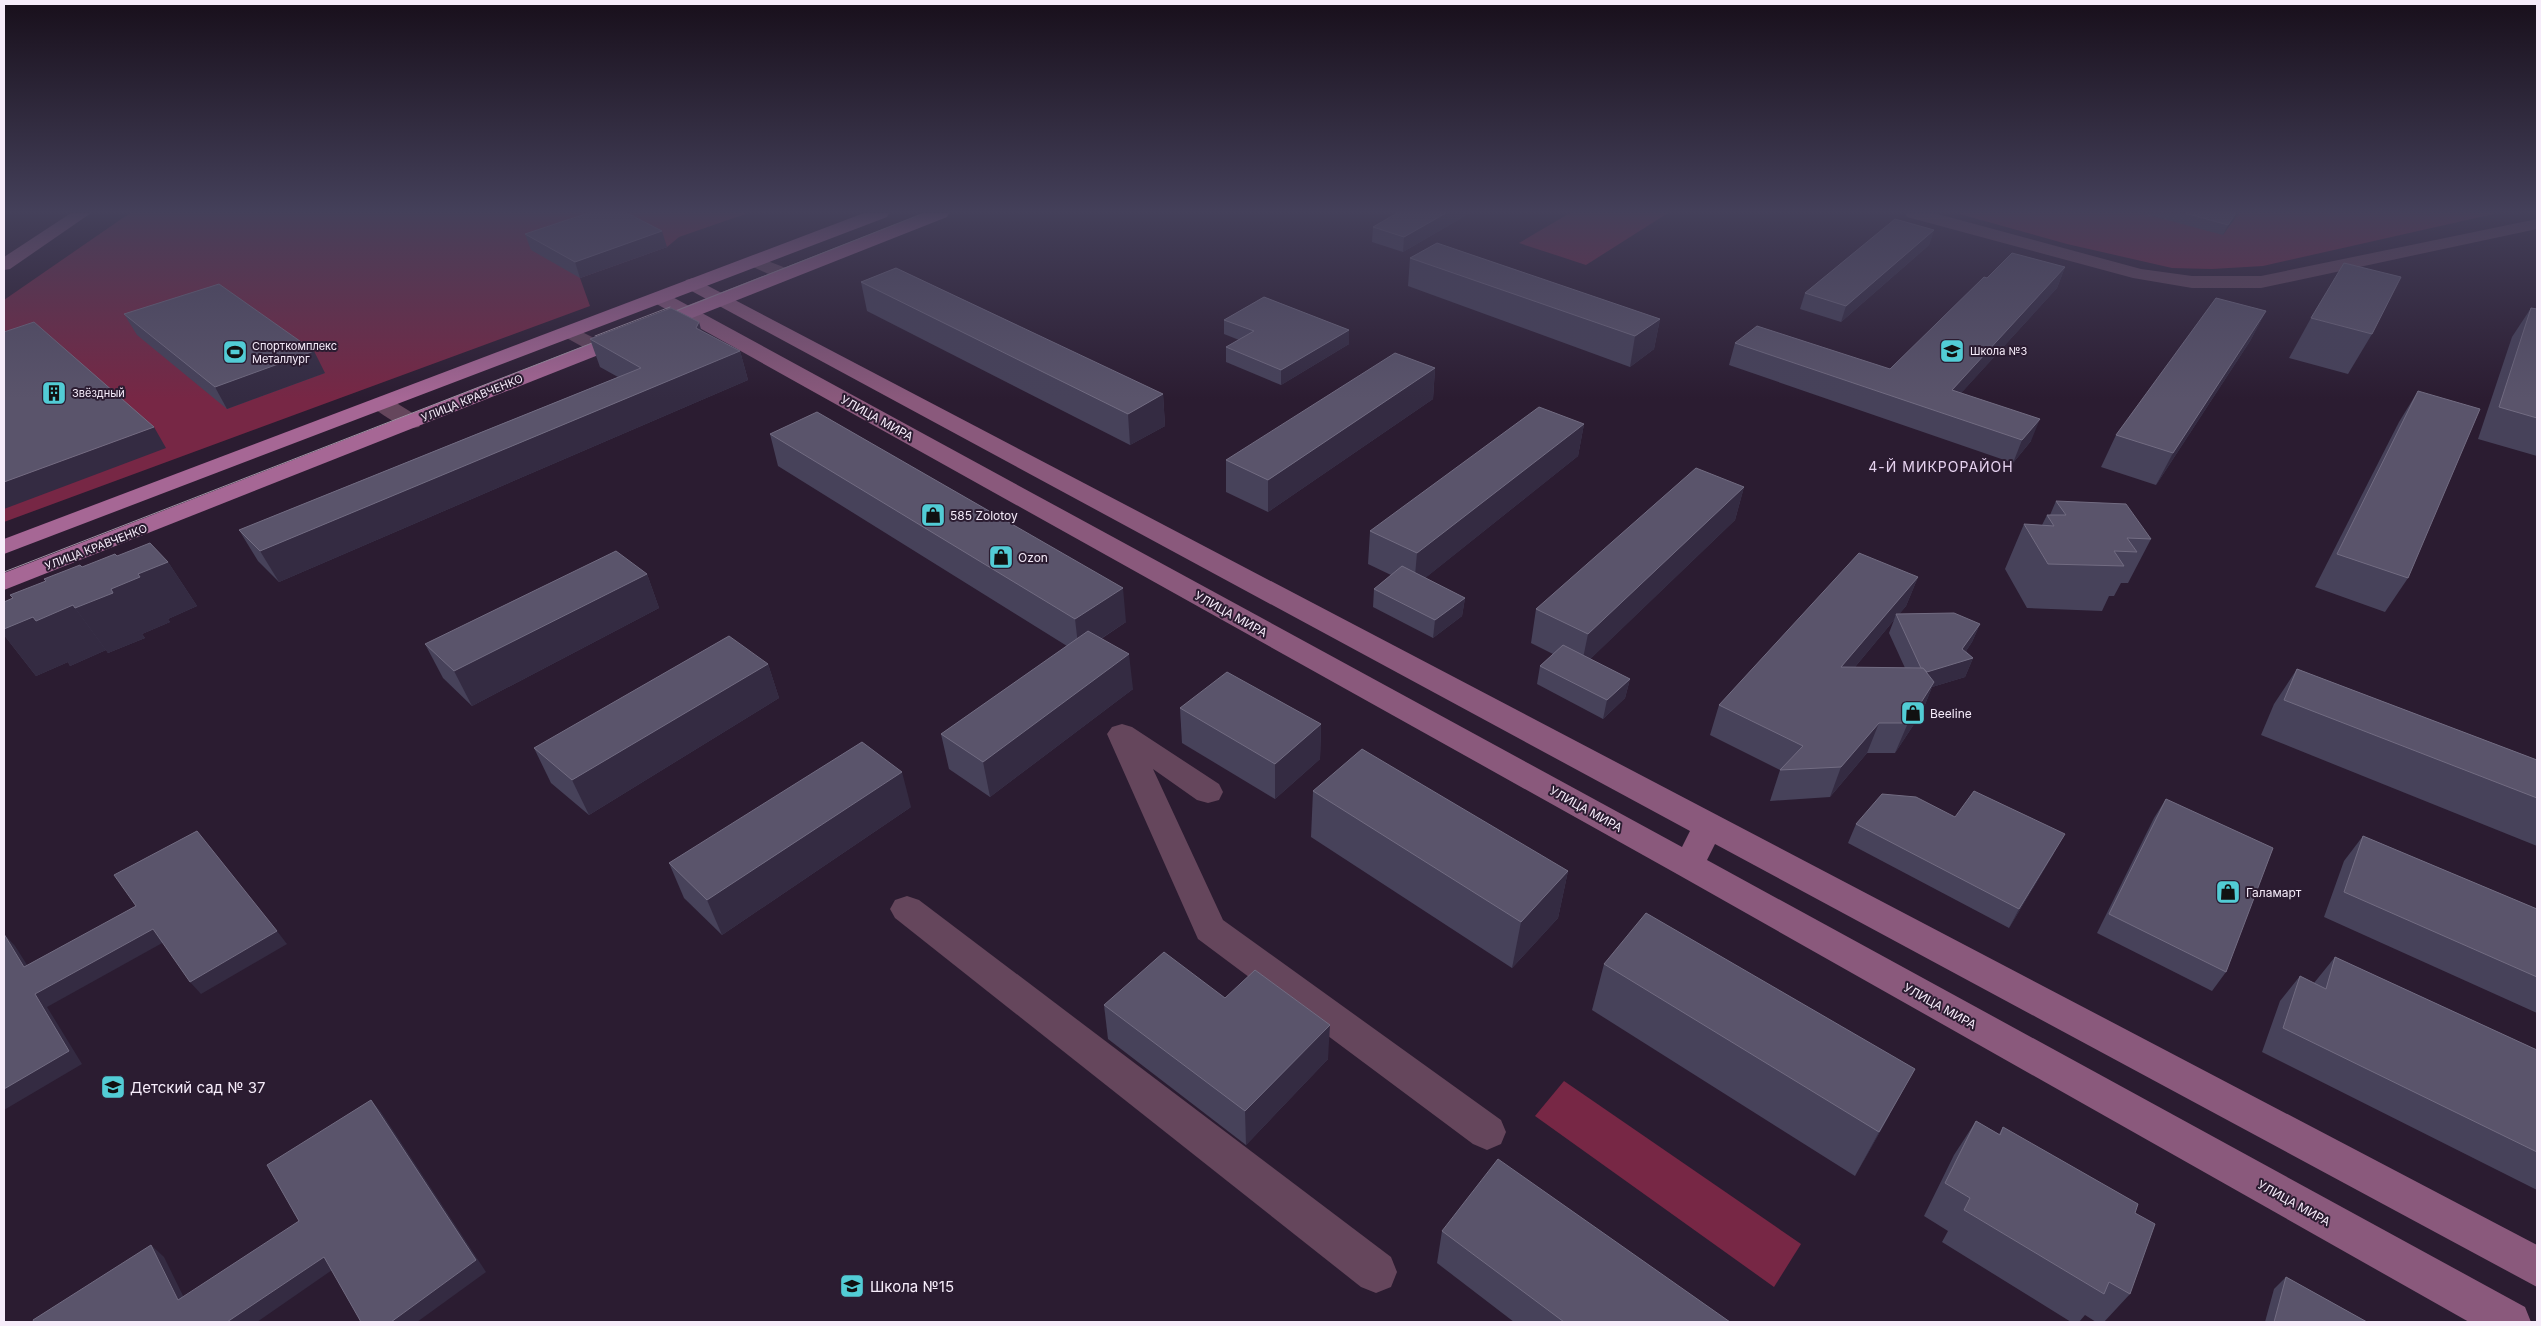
<svg xmlns="http://www.w3.org/2000/svg" width="2541" height="1326" font-family="Inter,sans-serif">
	<style>
		.green { fill: #772745 }
		.lines { fill: none; stroke-linecap: round; stroke-linejoin: round }
		.street { fill: #65465c; fill-rule: evenodd }
		.secondary { fill: #8a597c; fill-rule: evenodd }
		.primary { fill: #a66795; fill-rule: evenodd }
		.tram { stroke: #a093a4; stroke-width: 1 }
		.wall { fill: #47425a; fill-rule: evenodd }
		.shaded-wall { fill: #342b42 }
		.building { fill: #5a546b; stroke: #726c82 }
		.labels { text-anchor: middle; dominant-baseline: central; stroke-width: 4; stroke-linejoin: round; paint-order: stroke }
		.far-poi-label { font-size: 11px; fill: #f6ecfa; stroke: #2b1c31; text-anchor: start }
		.far-street-label { font-size: 11px; fill: #f6ecfa; stroke: #2b1c31 }
		.street-label { font-size: 12px; fill: #f6ecfa; stroke: #2b1c31 }
		.poi-label { font-size: 12px; fill: #f6ecfa; stroke: #2b1c31; text-anchor: start }
		.neighbourhood-label { font-size: 14px; letter-spacing: 1px; fill: #e6d2ef; stroke: #2b1c31 }
		.near-poi-label { font-size: 15px; fill: #f6ecfa; stroke: #2b1c31; text-anchor: start }
	</style>
	<rect width="100%" height="100%" fill="#2b1c31"/>
	<g class="green">
		<path d="M130 213H748L679 237 667 247 580 278 590 306 4 522V300Z"/>
		<path d="M1570 213H1668L1586 265 1519 243Z"/>
		<path d="M1956 213H2498L2263 266 2212 269 2172 268 2067 244Z"/>
		<path d="M1564 1081 1801 1244 1774 1287 1535 1116Z"/>
	</g>
	<g class="lines">
		<g class="street">
			<path d="M1905 213H1934L2141 269 2192 276H2261L2537 219V229L2261 288H2192L2133 278 1907 217Z"/>
			<path d="M755 256 791 270 793 274 791 278H777L749 265 746 261 749 257Z"/>
			<path d="M570 326 606 344 609 348 606 352H592L563 336 560 332 563 328Z"/>
			<path d="M382 398 390 399 419 417 422 422 419 427C402 431 388 417 374 409L371 404 374 399Z"/>
			<path d="M1122 724 1132 727 1219 784 1223 792 1219 800 1208 803 1197 800 1153 769 1223 920 1501 1120 1506 1132 1501 1144 1487 1150 1473 1144 1198 939 1107 734 1112 727Z"/>
			<path d="M907 896 919 900 1391 1257 1397 1272 1391 1287 1376 1293 1361 1287 895 918 890 909 895 900Z"/>
		</g>
		<g class="secondary">
			<path d="M71 213H91L10 269 4 270V257Z"/>
			<path d="M693 278 2537 1245V1287L1715 844 1707 860 2525 1307 2531 1322H2469L1677 874 653 302 650 298 653 294H667L1682 847 1690 831 686 288 684 284 686 280Z"/>
		</g>
		<g class="primary">
			<path d="M864 213H889L887 217 4 554V539Z"/>
			<path d="M924 213H949L947 217 4 590V573Z"/>
		</g>
		<g class="tram">
			<path d="M663 316 924 213"/>
			<path d="M595 336 670 307"/>
			<path d="M4 572 605 338"/>
		</g>
	</g>
	<g class="wall">
		<path d="M1397 213H1470L1403 252 1372 242 1373 227Z"/>
		<path d="M2141 213H2239L2223 235Z"/>
		<path d="M1934 230 1929 245 1841 322 1800 309 1805 293Z"/>
		<path d="M525 234 667 247 580 278 531 250Z"/>
		<path d="M1410 258 1660 319 1654 349 1630 367 1408 286Z"/>
		<path d="M2065 267 2057 288 1961 393 2031 441 2013 463 1729 365 1735 343 1890 369 1987 278Z"/>
		<path d="M861 282 1163 394 1165 426 1130 445 867 311Z"/>
		<path d="M2531 308 2537 309V456L2478 439 2512 337Z"/>
		<path d="M2266 311 2250 341 2156 485 2101 467 2116 435Z"/>
		<path d="M124 314 325 373 227 409 137 335Z"/>
		<path d="M2311 318 2372 334 2348 374 2289 358Z"/>
		<path d="M1224 320 1349 330V344L1281 385 1226 362V347L1239 340 1224 334Z"/>
		<path d="M701 331 740 351 748 380 279 582 258 561 239 530 618 377 600 367 590 339Z"/>
		<path d="M1435 368 1433 399 1268 512 1226 492V460Z"/>
		<path d="M2418 391 2408 578 2385 612 2315 587 2399 422Z"/>
		<path d="M1584 424 1578 456 1425 578 1465 598 1462 616 1433 638 1373 607 1374 589 1391 575 1368 564 1370 531Z"/>
		<path d="M770 434 1126 622 1101 639 1133 689 990 797 949 769 941 734 1067 646 778 466Z"/>
		<path d="M1744 487 1735 520 1590 659 1630 679 1625 698 1603 719 1537 684 1540 666 1553 654 1531 643 1536 609Z"/>
		<path d="M2056 501 2151 539 2128 583H2121L2114 596H2109L2102 611 2027 608 2005 569 2024 524 2042 525 2047 515H2050Z"/>
		<path d="M117 556 168 562 197 606 168 619 170 622 142 634 145 638 108 653 106 650 70 666 68 662 36 676 4 635V602L13 598 46 581 82 567Z"/>
		<path d="M647 574 659 608 472 706 443 678 425 644Z"/>
		<path d="M1918 577 1906 606 1899 614 1980 624 1972 642 1966 651 1973 658 1965 677 1932 687 1922 712 1895 753H1867L1830 797 1770 801 1780 770 1710 735 1719 705ZM1894 620 1889 633 1905 668 1855 667Z"/>
		<path d="M768 664 779 698 589 815 551 783 534 748Z"/>
		<path d="M2297 669 2537 760V846L2261 735 2274 704Z"/>
		<path d="M1180 708 1321 724 1320 759 1275 799 1182 743Z"/>
		<path d="M1313 791 1568 871 1558 918 1512 968 1311 837Z"/>
		<path d="M2166 799 2226 972 2212 991 2097 933 2154 818Z"/>
		<path d="M911 807 722 935 684 898 669 863Z"/>
		<path d="M1856 824 2054 853 2009 928 1848 843Z"/>
		<path d="M2363 836 2537 909V1013L2324 917 2344 861Z"/>
		<path d="M2335 957 2537 1050V1190L2262 1052 2280 1001 2300 976 2314 983Z"/>
		<path d="M1604 964 1890 1114 1855 1176 1592 1010Z"/>
		<path d="M1104 1005 1328 1059 1246 1145 1108 1039Z"/>
		<path d="M1976 1121 1999 1134 2003 1127 2135 1213 2130 1294 2104 1322H2096L2085 1315 2079 1322H2071L1942 1242 1948 1231 1924 1216 1954 1155Z"/>
		<path d="M1442 1231 1730 1322H1514L1437 1263Z"/>
		<path d="M2286 1277 2367 1322H2265L2274 1289Z"/>
	</g>
	<g class="shaded-wall">
		<path d="M1446 213H1470L1403 252 1404 237Z"/>
		<path d="M2236 213H2239L2223 235 2228 225Z"/>
		<path d="M1934 230 1929 245 1841 322 1846 306Z"/>
		<path d="M662 231 667 247 580 278 575 262Z"/>
		<path d="M2065 267 2057 288 1944 412 1952 390Z"/>
		<path d="M2266 311 2250 341 2156 485 2173 453Z"/>
		<path d="M1660 319 1654 349 1630 367 1635 336Z"/>
		<path d="M699 322 707 350 696 328Z"/>
		<path d="M1349 330V344L1281 385V370Z"/>
		<path d="M314 351 325 373 227 409 215 387Z"/>
		<path d="M740 351 748 380 279 582 260 551Z"/>
		<path d="M1435 368 1433 399 1268 512V480Z"/>
		<path d="M1163 394 1165 426 1130 445 1128 414Z"/>
		<path d="M2040 419 2031 441 2013 463 2022 440Z"/>
		<path d="M1584 424 1578 456 1414 587 1417 553Z"/>
		<path d="M154 427 166 448 4 509V482Z"/>
		<path d="M1744 487 1735 520 1581 668 1588 634Z"/>
		<path d="M168 562 197 606 168 619 170 622 142 634 145 638 108 653 75 608 138 574Z"/>
		<path d="M647 574 659 608 472 706 454 671Z"/>
		<path d="M1918 577 1906 606 1897 617 1896 614 1894 620 1830 697 1841 667Z"/>
		<path d="M1123 588 1126 622 1079 653 1075 619Z"/>
		<path d="M1465 598 1462 616 1433 638 1435 620Z"/>
		<path d="M73 605 106 650 70 666 68 662 36 676 4 635V629L33 617Z"/>
		<path d="M1980 624 1972 642 1958 663 1973 658 1965 677 1932 687 1922 712 1895 753 1908 723 1924 673 1962 649Z"/>
		<path d="M1129 654 1133 689 990 797 983 762Z"/>
		<path d="M768 664 779 698 589 815 572 780Z"/>
		<path d="M1630 679 1625 698 1603 719 1607 700Z"/>
		<path d="M1879 723 1867 753 1830 797 1841 767Z"/>
		<path d="M1321 724 1320 759 1275 799V764Z"/>
		<path d="M902 772 911 807 722 935 707 900Z"/>
		<path d="M2065 834 2054 853 2009 928 2019 909Z"/>
		<path d="M1568 871 1558 918 1512 968 1521 922Z"/>
		<path d="M153 929 164 942 47 1007 82 1064 4 1110V1089L35 994Z"/>
		<path d="M277 931 287 944 201 994 190 982Z"/>
		<path d="M4 934 15 946 36 979 24 967Z"/>
		<path d="M1330 1025 1328 1059 1246 1145 1245 1111Z"/>
		<path d="M1915 1069 1890 1114 1855 1176 1879 1132Z"/>
		<path d="M371 1100 381 1112 486 1272 417 1322H391Z"/>
		<path d="M151 1245 164 1257 191 1312 178 1300Z"/>
		<path d="M324 1257 335 1268 257 1322H227Z"/>
	</g>
	<g class="building">
		<path d="M588 213H627L662 231 575 262 525 234Z"/>
		<path d="M1397 213H1446L1404 237 1373 227Z"/>
		<path d="M2185 213H2236L2228 225Z"/>
		<path d="M1895 219 1934 230 1846 306 1805 293Z"/>
		<path d="M1437 243 1660 319 1635 336 1410 258Z"/>
		<path d="M2012 253 2065 267 1952 390 2040 419 2022 440 1735 343 1757 326 1890 369 1984 277 1987 278Z"/>
		<path d="M2344 263 2401 277 2372 334 2311 318Z"/>
		<path d="M896 268 1163 394 1128 414 861 282Z"/>
		<path d="M219 284 314 351 215 387 124 314Z"/>
		<path d="M1264 297 1349 330 1281 370 1226 347 1254 331 1224 320Z"/>
		<path d="M2216 298 2266 311 2173 453 2116 435Z"/>
		<path d="M671 308 699 322 696 328 740 351 260 551 239 530 641 368 590 339Z"/>
		<path d="M2531 308 2537 309V418L2499 407Z"/>
		<path d="M34 322 154 427 4 482V332Z"/>
		<path d="M1395 353 1435 368 1268 480 1226 460Z"/>
		<path d="M2418 391 2480 409 2408 578 2337 554Z"/>
		<path d="M1539 407 1584 424 1417 553 1370 531Z"/>
		<path d="M817 412 1123 588 1075 619 770 434Z"/>
		<path d="M1696 468 1744 487 1588 634 1536 609Z"/>
		<path d="M2056 501 2126 504 2151 539 2127 538 2137 552 2114 551 2124 566 2048 564 2024 524 2054 526 2047 515H2066Z"/>
		<path d="M150 543 168 562 138 574 140 577 111 589 113 593 75 608 73 605 36 621 33 617 4 629V602L13 598 10 595 46 581 44 579 80 565 82 567 115 554 117 556Z"/>
		<path d="M616 551 647 574 454 671 425 644Z"/>
		<path d="M1859 553 1918 577 1841 667 1923 668 1934 682 1908 723H1879L1841 767 1780 770 1803 746 1719 705Z"/>
		<path d="M1402 566 1465 598 1435 620 1374 589Z"/>
		<path d="M1954 613 1980 624 1962 649 1973 658 1927 672 1923 668H1921L1896 614Z"/>
		<path d="M1088 631 1129 654 983 762 941 734Z"/>
		<path d="M729 636 768 664 572 780 534 748Z"/>
		<path d="M1563 645 1630 679 1607 700 1540 666Z"/>
		<path d="M2297 669 2537 760V798L2284 700Z"/>
		<path d="M1227 672 1321 724 1275 764 1180 708Z"/>
		<path d="M862 742 902 772 707 900 669 863Z"/>
		<path d="M1362 749 1568 871 1521 922 1313 791Z"/>
		<path d="M1974 791 2065 834 2019 909 1856 824 1882 794 1916 797 1955 817Z"/>
		<path d="M2166 799 2273 848 2226 972 2109 914Z"/>
		<path d="M197 831 277 931 190 982 153 929 35 994 69 1051 4 1089V934L24 967 136 906 114 875Z"/>
		<path d="M2363 836 2537 909V977L2344 892Z"/>
		<path d="M1646 913 1915 1069 1879 1132 1604 964Z"/>
		<path d="M1164 952 1225 998 1255 970 1330 1025 1245 1111 1104 1005Z"/>
		<path d="M2335 957 2537 1050V1152L2283 1028 2300 976 2326 989Z"/>
		<path d="M371 1100 476 1260 391 1322H361L324 1257 227 1322H34L33 1320 151 1245 178 1300 299 1221 267 1165Z"/>
		<path d="M1976 1121 2000 1135 2003 1127 2138 1204 2135 1213 2155 1224 2130 1294 2109 1282 2104 1294 1964 1210 1970 1198 1945 1183Z"/>
		<path d="M1498 1159 1730 1322H1564L1442 1231Z"/>
		<path d="M2286 1277 2367 1322H2274Z"/>
	</g>
	<linearGradient id="sky" x2="0" y2="1"><stop stop-color="#180f1b"/><stop offset="0.53" stop-color="#44405a"/><stop offset="1" stop-color="#44405a" stop-opacity="0"/></linearGradient>
	<rect width="2541" height="399" fill="url(#sky)"/>
	<defs>
		<symbol id="school-square" viewBox="-11 -11 22 22"><rect x="-9" y="-9" width="18" height="18" rx="4" fill="#52ccd5" stroke="#2b1c31"/><path d="M0-5L7-2L0 1L-7-2ZM-4 1L0 2.5L4 1V4Q0 6-4 4Z" fill="#111"/></symbol>
		<symbol id="stadium-square" viewBox="-11 -11 22 22"><rect x="-9" y="-9" width="18" height="18" rx="4" fill="#52ccd5" stroke="#2b1c31"/><path d="M0-5a6.5 5 0 1 0 0 10a6.5 5 0 1 0 0-10ZM-3.5-1.8h7v3.6h-7Z" fill="#111"/></symbol>
		<symbol id="building-square" viewBox="-11 -11 22 22"><rect x="-9" y="-9" width="18" height="18" rx="4" fill="#52ccd5" stroke="#2b1c31"/><path d="M-4-6H4V6H1V3H-1V6H-4ZM-2.5-4.3h1.7v1.8h-1.7ZM.8-4.3h1.7v1.8H.8ZM-2.5-1h1.7V.8h-1.7ZM.8-1h1.7V.8H.8Z" fill="#111"/></symbol>
		<symbol id="shop-square" viewBox="-11 -11 22 22"><rect x="-9" y="-9" width="18" height="18" rx="4" fill="#52ccd5" stroke="#2b1c31"/><path d="M-5-2.5h2.3a2.7 3.5 0 0 1 5.4 0H5L5.5 6h-11ZM-1.5-2.5h3a1.5 2.3 0 0 0-3 0Z" fill="#111"/></symbol>
	</defs>
	<g fill-rule="evenodd">
		<use href="#school-square" x="1938" y="337" width="28" height="28"/>
		<use href="#stadium-square" x="221" y="338" width="28" height="28"/>
		<use href="#building-square" x="40" y="379" width="28" height="28"/>
		<use href="#shop-square" x="919" y="501" width="28" height="28"/>
		<use href="#shop-square" x="987" y="543" width="28" height="28"/>
		<use href="#shop-square" x="1899" y="699" width="28" height="28"/>
		<use href="#shop-square" x="2214" y="878" width="28" height="28"/>
		<use href="#school-square" x="99" y="1073" width="28" height="28"/>
		<use href="#school-square" x="838" y="1272" width="28" height="28"/>
	</g>
	<g class="labels">
		<g class="far-poi-label">
			<text x="252" y="346">Спорткомплекс<tspan x="252" dy="13">Металлург</tspan></text>
			<text x="1970" y="351">Школа №3</text>
			<text x="72" y="393">Звёздный</text>
		</g>
		<g class="far-street-label">
			<text transform="translate(472 398) rotate(-22)">УЛИЦА КРАВЧЕНКО</text>
			<text transform="translate(96 547) rotate(-21)">УЛИЦА КРАВЧЕНКО</text>
		</g>
		<g class="street-label">
			<text transform="translate(877 418) rotate(29)">УЛИЦА МИРА</text>
			<text transform="translate(1231 614) rotate(29)">УЛИЦА МИРА</text>
			<text transform="translate(1586 809) rotate(29)">УЛИЦА МИРА</text>
			<text transform="translate(1940 1006) rotate(29)">УЛИЦА МИРА</text>
			<text transform="translate(2294 1203) rotate(29)">УЛИЦА МИРА</text>
		</g>
		<g class="poi-label">
			<text x="950" y="515">585 Zolotoy</text>
			<text x="1018" y="557">Ozon</text>
			<text x="1930" y="713">Beeline</text>
			<text x="2246" y="892">Галамарт</text>
		</g>
		<g class="neighbourhood-label">
			<text x="1941" y="466">4-Й МИКРОРАЙОН</text>
		</g>
		<g class="near-poi-label">
			<text x="130" y="1087">Детский сад № 37</text>
			<text x="870" y="1286">Школа №15</text>
		</g>
	</g>
	<rect width="2541" height="1326" fill="none" stroke="#f6ecfa" stroke-width="10"/>
</svg>
